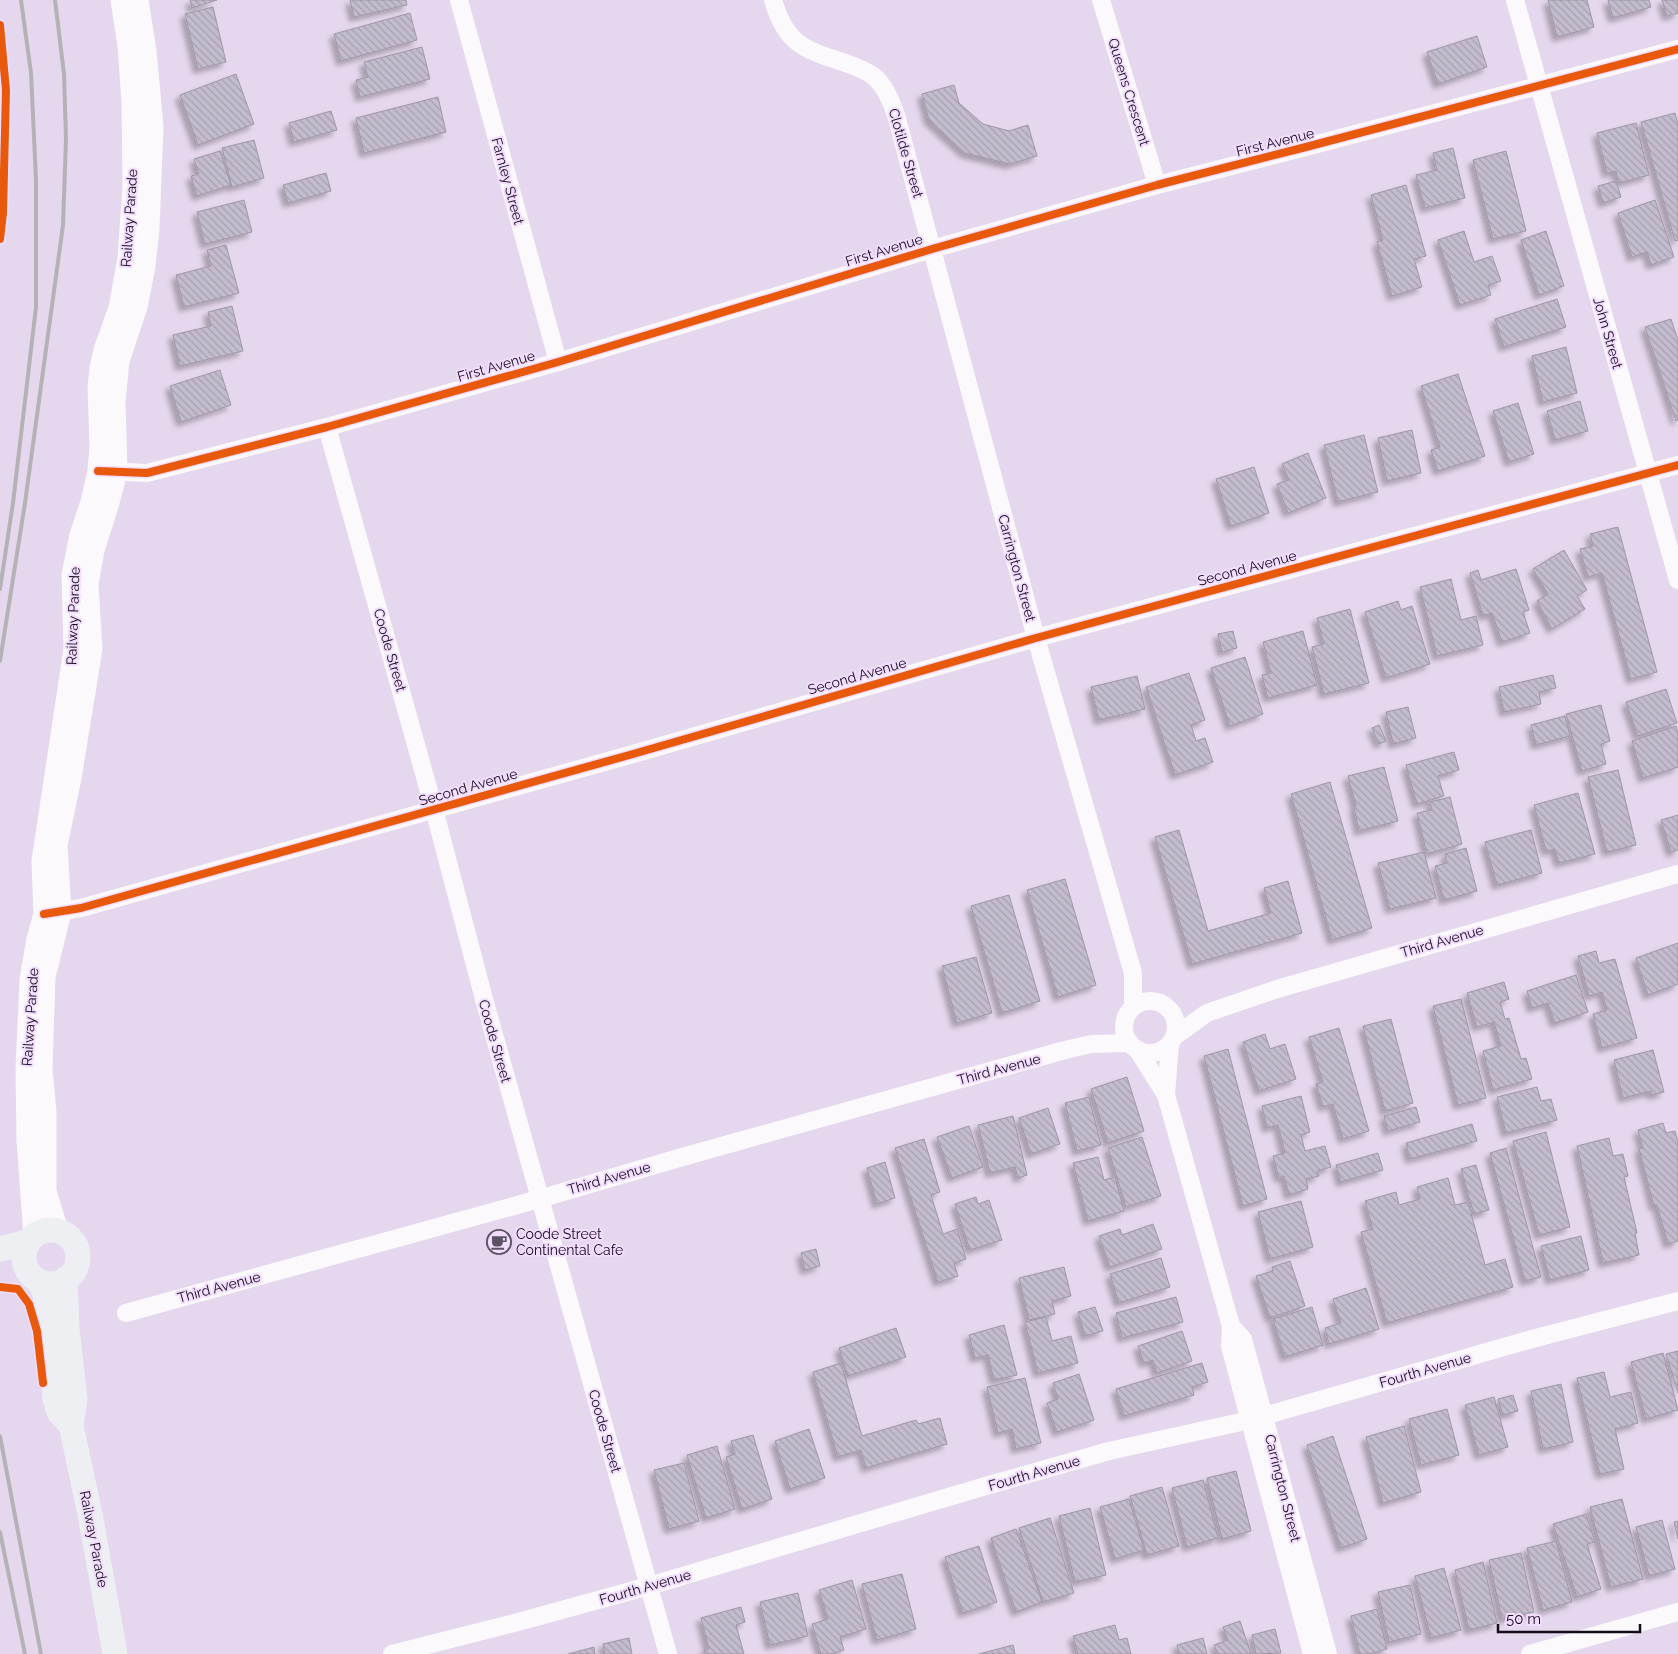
<svg xmlns="http://www.w3.org/2000/svg" width="1678" height="1654" font-family="Raleway,sans-serif">
	<style>
		.building { fill: url(#building-back-hatch); stroke: #9e97a8; filter: url(#shadow) }
		.lines { fill: none; stroke-linecap: round; stroke-linejoin: round }
		.minor { stroke: #fbf9fc; stroke-width: 18 }
		.tertiary { stroke: #fbf9fc; stroke-width: 21 }
		.secondary { stroke: #edeff2; stroke-width: 25 }
		.rail { stroke: #b5b2b7; stroke-width: 4 }
		.cycleway-casing { stroke: #f2ddfe; stroke-width: 11 }
		.cycleway { stroke: #e8590c; stroke-width: 8 }
		.labels { text-anchor: middle; dominant-baseline: central; stroke-width: 4; stroke-linejoin: round; paint-order: stroke }
		.street-label { font-size: 14px; fill: #150c1a; stroke: #f2ddfe }
		.poi-label { font-size: 14px; fill: #150c1a; stroke: #f2ddfe; text-anchor: start }
	</style>
	<defs>
		<pattern id="building-back-hatch" width="6" height="6" patternUnits="userSpaceOnUse" patternTransform="scale(1.25)"><rect width="6" height="6" fill="#c3bcce"/><path d="M-1 5l2 2M0 0l6 6M5-1l2 2" fill="none" stroke="#a7a0b0"/></pattern>
		<filter id="shadow"><feDropShadow dx="-4.5" dy="4.5" stdDeviation="2.5" flood-color="#0004"/></filter>
	</defs>
	<rect width="100%" height="100%" fill="#e5d7ed"/>
	<g class="building">
		<path d="M190 0H217L192 8Z"/>
		<path d="M350 0H406L407 5 354 17Z"/>
		<path d="M1548 0H1587L1594 27 1557 37Z"/>
		<path d="M1608 0H1649L1651 7 1613 18Z"/>
		<path d="M1662 0H1678V13L1667 16Z"/>
		<path d="M213 7 226 62 198 69 185 14Z"/>
		<path d="M410 13 417 40 341 61 334 34Z"/>
		<path d="M1477 36 1487 67 1438 84 1427 52Z"/>
		<path d="M422 47 430 79 360 97 356 80 368 77 364 62Z"/>
		<path d="M236 74 254 124 198 145 180 95Z"/>
		<path d="M954 85 959 103 983 124 1009 131 1028 125 1037 156 1010 164 965 153 929 120 922 94Z"/>
		<path d="M438 97 446 132 364 153 356 118Z"/>
		<path d="M331 111 337 130 294 142 289 123Z"/>
		<path d="M1675 113 1678 124V240L1675 241 1641 122Z"/>
		<path d="M1636 123 1649 175 1619 183 1616 171 1607 173 1597 133Z"/>
		<path d="M254 140 264 178 232 187 222 148Z"/>
		<path d="M1453 148 1465 198 1425 208 1416 175 1437 170 1433 153Z"/>
		<path d="M220 151 231 185 197 196 191 176 199 174 194 159Z"/>
		<path d="M1506 151 1526 231 1493 239 1473 160Z"/>
		<path d="M326 173 331 191 288 203 283 185Z"/>
		<path d="M1616 181 1621 197 1603 203 1598 186Z"/>
		<path d="M1406 185 1426 256 1414 259 1422 287 1392 296 1377 242 1383 240 1371 195Z"/>
		<path d="M244 200 252 232 205 244 197 212Z"/>
		<path d="M1655 200 1674 257 1651 265 1647 252 1632 257 1618 213Z"/>
		<path d="M1464 231 1474 262 1492 256 1501 281 1488 285 1491 295 1460 305 1438 240Z"/>
		<path d="M1546 231 1564 286 1539 295 1521 240Z"/>
		<path d="M226 245 239 293 184 307 176 275 211 266 207 250Z"/>
		<path d="M1557 299 1566 327 1504 347 1495 319Z"/>
		<path d="M232 306 243 351 180 366 173 335 211 326 208 312Z"/>
		<path d="M1671 319 1678 340V420L1676 421 1645 327Z"/>
		<path d="M1566 347 1577 393 1543 402 1532 356Z"/>
		<path d="M220 370 231 405 181 422 170 386Z"/>
		<path d="M1458 374 1485 456 1438 471 1431 450 1440 447 1421 386Z"/>
		<path d="M1580 401 1588 431 1555 440 1547 411Z"/>
		<path d="M1518 403 1534 454 1509 462 1493 411Z"/>
		<path d="M1412 430 1421 473 1387 481 1378 438Z"/>
		<path d="M1364 435 1378 492 1338 502 1324 445Z"/>
		<path d="M1308 453 1326 498 1288 513 1277 484 1289 480 1282 464Z"/>
		<path d="M1254 467 1269 513 1231 526 1216 479Z"/>
		<path d="M1618 527 1657 672 1631 679 1602 573 1588 577 1580 549 1593 546 1590 534Z"/>
		<path d="M1564 550 1587 590 1577 596 1585 609 1552 629 1537 601 1548 594 1533 569Z"/>
		<path d="M1516 569 1529 610 1523 612 1530 633 1502 642 1492 613 1483 616 1470 573 1478 570 1481 580Z"/>
		<path d="M1451 579 1461 620 1476 616 1483 645 1437 656 1420 587Z"/>
		<path d="M1398 601 1401 610 1412 606 1430 664 1386 678 1365 612Z"/>
		<path d="M1350 609 1369 683 1324 694 1312 647 1324 644 1317 618Z"/>
		<path d="M1233 631 1237 648 1222 652 1218 634Z"/>
		<path d="M1303 631 1317 685 1268 698 1262 675 1271 673 1263 642Z"/>
		<path d="M1245 657 1263 714 1230 726 1211 668Z"/>
		<path d="M1189 673 1205 720 1191 725 1196 741 1205 738 1213 762 1175 775 1146 687Z"/>
		<path d="M1553 675 1556 688 1539 692 1541 704 1504 712 1499 687Z"/>
		<path d="M1137 676 1145 709 1099 720 1091 687Z"/>
		<path d="M1666 689 1677 723 1638 736 1626 702Z"/>
		<path d="M1601 705 1610 741 1601 744 1606 764 1582 771 1566 714Z"/>
		<path d="M1408 707 1416 738 1393 744 1386 712Z"/>
		<path d="M1565 716 1570 736 1536 745 1531 725Z"/>
		<path d="M1379 725 1386 741 1379 744 1372 728Z"/>
		<path d="M1676 726 1678 734V767L1643 778 1632 741Z"/>
		<path d="M1454 752 1459 770 1438 776 1444 796 1417 804 1406 765Z"/>
		<path d="M1384 767 1398 821 1359 831 1354 807 1356 806 1348 776Z"/>
		<path d="M1618 770 1636 845 1607 852 1588 777Z"/>
		<path d="M1330 782 1372 928 1332 940 1291 794Z"/>
		<path d="M1578 793 1595 854 1559 863 1555 849 1546 851 1534 805Z"/>
		<path d="M1450 797 1462 844 1427 854 1417 813 1432 810 1430 802Z"/>
		<path d="M1678 815V850L1671 852 1661 820Z"/>
		<path d="M1179 830 1208 931 1271 913 1264 888 1288 881 1302 933 1192 964 1155 837Z"/>
		<path d="M1531 830 1542 873 1497 885 1485 842Z"/>
		<path d="M1466 848 1477 891 1444 900 1435 866 1447 863 1445 854Z"/>
		<path d="M1424 852 1436 898 1390 909 1378 863Z"/>
		<path d="M1065 879 1096 985 1058 997 1027 890Z"/>
		<path d="M1009 895 1040 1001 1002 1013 971 906Z"/>
		<path d="M1678 943V984L1648 995 1636 958Z"/>
		<path d="M1596 951 1599 963 1615 959 1637 1038 1602 1048 1593 1014 1607 1010 1602 992 1589 996 1578 956Z"/>
		<path d="M976 957 992 1013 957 1023 942 966Z"/>
		<path d="M1576 975 1588 1012 1555 1023 1548 1003 1532 1008 1527 991Z"/>
		<path d="M1504 982 1509 999 1500 1002 1505 1019 1509 1018 1521 1059 1526 1058 1532 1079 1493 1090 1483 1051 1501 1046 1494 1022 1477 1027 1467 993Z"/>
		<path d="M1461 999 1486 1098 1458 1105 1433 1006Z"/>
		<path d="M1391 1019 1413 1103 1385 1111 1363 1026Z"/>
		<path d="M1339 1028 1369 1131 1343 1139 1333 1104 1323 1107 1316 1084 1323 1082 1309 1037Z"/>
		<path d="M1265 1034 1270 1049 1285 1044 1296 1079 1259 1091 1243 1042Z"/>
		<path d="M1228 1049 1267 1199 1243 1206 1204 1056Z"/>
		<path d="M1653 1050 1664 1092 1652 1095 1651 1091 1623 1098 1614 1060Z"/>
		<path d="M1127 1077 1144 1131 1108 1143 1091 1089Z"/>
		<path d="M1537 1087 1541 1101 1551 1099 1557 1120 1506 1133 1497 1097Z"/>
		<path d="M1301 1096 1310 1132 1301 1135 1305 1151 1325 1146 1331 1167 1317 1171 1319 1176 1306 1179 1308 1189 1289 1195 1284 1176 1279 1178 1273 1156 1285 1153 1278 1125 1267 1128 1262 1106Z"/>
		<path d="M1089 1097 1101 1145 1077 1151 1065 1103Z"/>
		<path d="M1416 1107 1420 1122 1388 1131 1384 1116Z"/>
		<path d="M1048 1108 1060 1144 1031 1154 1019 1118Z"/>
		<path d="M1013 1116 1027 1175 1018 1178 1015 1167 990 1173 978 1125Z"/>
		<path d="M1663 1123 1666 1133 1675 1131 1678 1143V1241L1668 1244 1657 1205 1654 1206 1639 1149 1643 1148 1638 1130Z"/>
		<path d="M1472 1124 1477 1141 1410 1159 1406 1143Z"/>
		<path d="M969 1126 983 1167 952 1178 937 1137Z"/>
		<path d="M1546 1132 1570 1227 1539 1235 1513 1141Z"/>
		<path d="M1142 1137 1161 1196 1126 1207 1108 1148Z"/>
		<path d="M1609 1138 1613 1156 1623 1154 1628 1176 1624 1177 1637 1233H1635L1639 1255 1603 1263 1577 1146Z"/>
		<path d="M924 1139 940 1192 931 1195 943 1234 957 1229 966 1259 954 1263 958 1276 938 1282 895 1148Z"/>
		<path d="M1506 1148 1541 1277 1525 1281 1490 1153Z"/>
		<path d="M1378 1153 1383 1170 1341 1182 1336 1165Z"/>
		<path d="M1098 1157 1104 1180 1115 1177 1124 1211 1088 1221 1073 1163Z"/>
		<path d="M885 1162 895 1198 877 1204 867 1168Z"/>
		<path d="M1476 1165 1489 1210 1474 1214 1461 1169Z"/>
		<path d="M1448 1178 1455 1205 1468 1202 1485 1265 1505 1259 1513 1287 1387 1323 1361 1232 1373 1229 1365 1201 1396 1192 1399 1205 1420 1199 1417 1187Z"/>
		<path d="M976 1197 978 1204 989 1200 1002 1240 970 1250 955 1204Z"/>
		<path d="M1301 1201 1313 1247 1270 1259 1258 1212Z"/>
		<path d="M1153 1224 1162 1249 1110 1267 1099 1236 1120 1229 1122 1235Z"/>
		<path d="M1581 1236 1589 1270 1550 1280 1541 1246Z"/>
		<path d="M816 1249 820 1266 805 1270 801 1253Z"/>
		<path d="M1161 1258 1170 1287 1119 1303 1110 1274Z"/>
		<path d="M1290 1261 1305 1306 1270 1318 1256 1276 1273 1271 1272 1267Z"/>
		<path d="M1064 1267 1071 1296 1052 1301 1055 1314 1029 1320 1019 1278Z"/>
		<path d="M1366 1288 1379 1329 1329 1344 1325 1328 1341 1323 1333 1299Z"/>
		<path d="M1176 1297 1183 1322 1122 1338 1116 1313Z"/>
		<path d="M1095 1307 1103 1331 1085 1336 1078 1312Z"/>
		<path d="M1312 1307 1323 1345 1285 1357 1273 1319Z"/>
		<path d="M1046 1317 1052 1341 1071 1336 1078 1363 1038 1373 1025 1322Z"/>
		<path d="M1004 1325 1017 1375 994 1380 988 1355 975 1358 969 1335Z"/>
		<path d="M896 1328 906 1357 848 1376 839 1348Z"/>
		<path d="M1182 1331 1192 1361 1157 1373 1153 1360 1144 1363 1138 1346Z"/>
		<path d="M1678 1351V1393L1666 1354Z"/>
		<path d="M1663 1353 1678 1410 1646 1419 1631 1362Z"/>
		<path d="M841 1363 862 1436 916 1420 918 1424 940 1418 947 1444 866 1468 861 1450 838 1457 813 1372Z"/>
		<path d="M1202 1363 1208 1382 1192 1387 1194 1395 1124 1416 1116 1389Z"/>
		<path d="M1604 1372 1610 1397 1631 1392 1638 1423 1615 1429 1624 1469 1600 1474 1577 1378Z"/>
		<path d="M1079 1374 1094 1420 1057 1432 1047 1403 1058 1399 1053 1383Z"/>
		<path d="M1025 1378 1041 1443 1016 1449 1012 1429 998 1433 987 1387Z"/>
		<path d="M1561 1384 1573 1442 1543 1449 1531 1391Z"/>
		<path d="M1513 1395 1518 1411 1503 1415 1498 1399Z"/>
		<path d="M1494 1397 1508 1447 1479 1455 1465 1405Z"/>
		<path d="M1447 1409 1459 1455 1421 1465 1409 1419Z"/>
		<path d="M1404 1426 1421 1492 1383 1503 1366 1437Z"/>
		<path d="M809 1429 825 1478 790 1489 775 1441Z"/>
		<path d="M753 1435 772 1499 742 1509 726 1457 735 1454 731 1441Z"/>
		<path d="M1333 1436 1367 1539 1341 1548 1307 1445Z"/>
		<path d="M717 1446 735 1509 706 1518 687 1455Z"/>
		<path d="M684 1463 699 1521 669 1529 654 1470Z"/>
		<path d="M1236 1471 1251 1531 1222 1539 1207 1478Z"/>
		<path d="M1203 1480 1218 1538 1187 1547 1172 1488Z"/>
		<path d="M1162 1487 1179 1546 1147 1555 1130 1496Z"/>
		<path d="M1129 1499 1144 1550 1115 1559 1100 1507Z"/>
		<path d="M1622 1499 1643 1579 1611 1587 1590 1507Z"/>
		<path d="M1090 1508 1106 1575 1075 1582 1059 1516Z"/>
		<path d="M1586 1514 1595 1542 1587 1544 1601 1589 1577 1597 1553 1524Z"/>
		<path d="M1050 1518 1074 1593 1043 1602 1019 1528Z"/>
		<path d="M1662 1520 1675 1569 1649 1576 1636 1527Z"/>
		<path d="M1678 1521V1539L1674 1522Z"/>
		<path d="M1016 1529 1042 1602 1016 1612 991 1538Z"/>
		<path d="M1556 1541 1572 1602 1543 1610 1527 1548Z"/>
		<path d="M979 1546 997 1602 963 1613 945 1557Z"/>
		<path d="M1521 1553 1534 1612 1502 1619 1489 1560Z"/>
		<path d="M1483 1562 1497 1623 1469 1630 1455 1570Z"/>
		<path d="M1444 1568 1461 1630 1431 1638 1415 1576Z"/>
		<path d="M902 1574 916 1629 877 1640 862 1584Z"/>
		<path d="M852 1580 866 1629 840 1637 844 1650 831 1654H821L812 1624 828 1619 819 1590Z"/>
		<path d="M1410 1585 1421 1634 1389 1642 1378 1592Z"/>
		<path d="M798 1593 808 1636 770 1645 760 1602Z"/>
		<path d="M741 1607 745 1622 736 1625 744 1654H705L704 1650 709 1649 701 1618Z"/>
		<path d="M1377 1609 1387 1649 1369 1654H1360L1351 1616Z"/>
		<path d="M1240 1621 1251 1654H1218L1214 1645 1228 1640 1223 1627Z"/>
		<path d="M1115 1625 1119 1640 1127 1638 1131 1654H1078L1073 1636Z"/>
		<path d="M1275 1629 1281 1653 1256 1654 1252 1635Z"/>
		<path d="M629 1638 632 1654H605L603 1644Z"/>
		<path d="M1203 1638 1207 1654H1179L1177 1645Z"/>
		<path d="M1013 1645 1015 1654H979Z"/>
		<path d="M594 1647 595 1654H568Z"/>
	</g>
	<g class="lines">
		<g class="minor">
			<path d="M459 0 558 362"/>
			<path d="M773 0C784 38 799 49 837 60 849 64 862 68 872 75 885 85 891 101 896 115L1036 638 1133 973V1007"/>
			<path d="M1101 0 1157 185"/>
			<path d="M1515 0 1678 580"/>
			<path d="M327 427 434 809 484 999 668 1654"/>
			<path d="M104 471 147 473 327 427 558 362 932 249 1157 185 1306 147 1678 49"/>
			<path d="M49 913 81 908 633 754 1036 638 1678 465"/>
			<circle cx="1150" cy="1027" r="26"/>
			<path d="M1175 1036 1207 1013 1277 989 1678 874"/>
			<path d="M1137 1049 1166 1095 1231 1326 1230 1346 1312 1654"/>
			<path d="M1166 1095 1170 1044"/>
			<path d="M126 1313 539 1199 679 1158 1065 1050 1091 1044 1130 1043"/>
			<path d="M1231 1326 1243 1339 1328 1654"/>
			<path d="M392 1654 518 1622 649 1586 989 1485 1109 1451 1250 1420 1532 1339 1678 1301"/>
			<path d="M1530 1654 1678 1612"/>
		</g>
		<g class="tertiary">
			<path d="M58 1231 46 1191V1112L42 1070 45 977 61 912 57 845 71 778 92 649 88 584 94 550 108 506 117 472 115 401 119 361 137 307 145 266 149 229 153 127 146 51 138 0"/>
			<path d="M34 1236 27 1140 26 1069 30 980 37 939 44 914 42 861 74 649 72 575 80 535 91 502 98 471 100 447 98 387 100 368 104 350 119 308 128 258 133 187 132 102 128 46 121 0"/>
		</g>
		<g class="secondary">
			<circle cx="51" cy="1257" r="27"/>
			<path d="M0 1249 28 1242"/>
			<path d="M65 1279 67 1329 75 1399 71 1425 91 1519 115 1654"/>
			<path d="M41 1282 52 1319 55 1340 52 1355 55 1398 59 1412 71 1425"/>
		</g>
		<g class="rail">
			<path d="M0 589 13 503 36 307V180L31 73 21 0"/>
			<path d="M0 661 25 503 63 225 66 139 64 74 55 0"/>
			<path d="M0 1436 41 1654"/>
			<path d="M0 1532 25 1654"/>
		</g>
		<defs>
			<g id="cycleway">
				<path d="M0 25 6 90 3 213 0 239"/>
				<path d="M98 471 147 473 327 427 558 362 932 249 1157 185 1306 147 1678 49"/>
				<path d="M44 914 81 908 633 754 1036 638 1678 465"/>
				<path d="M0 1287 18 1289 29 1304 37 1331 43 1383"/>
			</g>
		</defs>
		<use href="#cycleway" class="cycleway-casing"/>
		<use href="#cycleway" class="cycleway"/>
	</g>
	<defs>
		<symbol id="cafe-ring" viewBox="-11 -11 22 22"><circle r="9.5" fill="#f2ddfe" stroke="#5e5364" stroke-width="1.5"/><path d="M-5.5-4.5H6V0H3Q3 3.5 0 3.5H-2.5Q-5.5 3.5-5.5 0ZM3-3.2v2h1.7v-2ZM-6 4.5H4V6H-6Z" fill="#5e5364"/></symbol>
	</defs>
	<g fill-rule="evenodd">
		<use href="#cafe-ring" x="485" y="1228" width="28" height="28"/>
	</g>
	<g class="labels">
		<g class="street-label">
			<text transform="translate(1129 92) rotate(73)">Queens Crescent</text>
			<text transform="translate(1275 142) rotate(-14)">First Avenue</text>
			<text transform="translate(906 153) rotate(74)">Clotilde Street</text>
			<text transform="translate(508 181) rotate(75)">Farnley Street</text>
			<text transform="translate(129 218) rotate(-86)">Railway Parade</text>
			<text transform="translate(884 250) rotate(-17)">First Avenue</text>
			<text transform="translate(1608 333) rotate(74)">John Street</text>
			<text transform="translate(496 366) rotate(-16)">First Avenue</text>
			<text transform="translate(1017 568) rotate(75)">Carrington Street</text>
			<text transform="translate(1247 568) rotate(-15)">Second Avenue</text>
			<text transform="translate(73 616) rotate(-88)">Railway Parade</text>
			<text transform="translate(390 650) rotate(74)">Coode Street</text>
			<text transform="translate(857 676) rotate(-16)">Second Avenue</text>
			<text transform="translate(468 787) rotate(-16)">Second Avenue</text>
			<text transform="translate(1442 941) rotate(-16)">Third Avenue</text>
			<text transform="translate(30 1017) rotate(-86)">Railway Parade</text>
			<text transform="translate(495 1041) rotate(74)">Coode Street</text>
			<text transform="translate(999 1069) rotate(-15)">Third Avenue</text>
			<text transform="translate(609 1178) rotate(-16)">Third Avenue</text>
			<text transform="translate(219 1287) rotate(-15)">Third Avenue</text>
			<text transform="translate(1425 1370) rotate(-16)">Fourth Avenue</text>
			<text transform="translate(605 1431) rotate(74)">Coode Street</text>
			<text transform="translate(1034 1473) rotate(-16)">Fourth Avenue</text>
			<text transform="translate(1283 1488) rotate(76)">Carrington Street</text>
			<text transform="translate(94 1539) rotate(79)">Railway Parade</text>
			<text transform="translate(645 1587) rotate(-16)">Fourth Avenue</text>
		</g>
		<g class="poi-label">
			<text x="516" y="1234">Coode Street<tspan x="516" dy="16">Continental Cafe</tspan></text>
		</g>
	</g>
	<path d="M1498 1624v8h142v-8" fill="none" stroke="#150c1a" stroke-width="2.5"/>
	<text x="1506" y="1624" font-size="15" fill="#150c1a" stroke="#f2ddfe" stroke-width="4" paint-order="stroke">50 m</text>
</svg>
